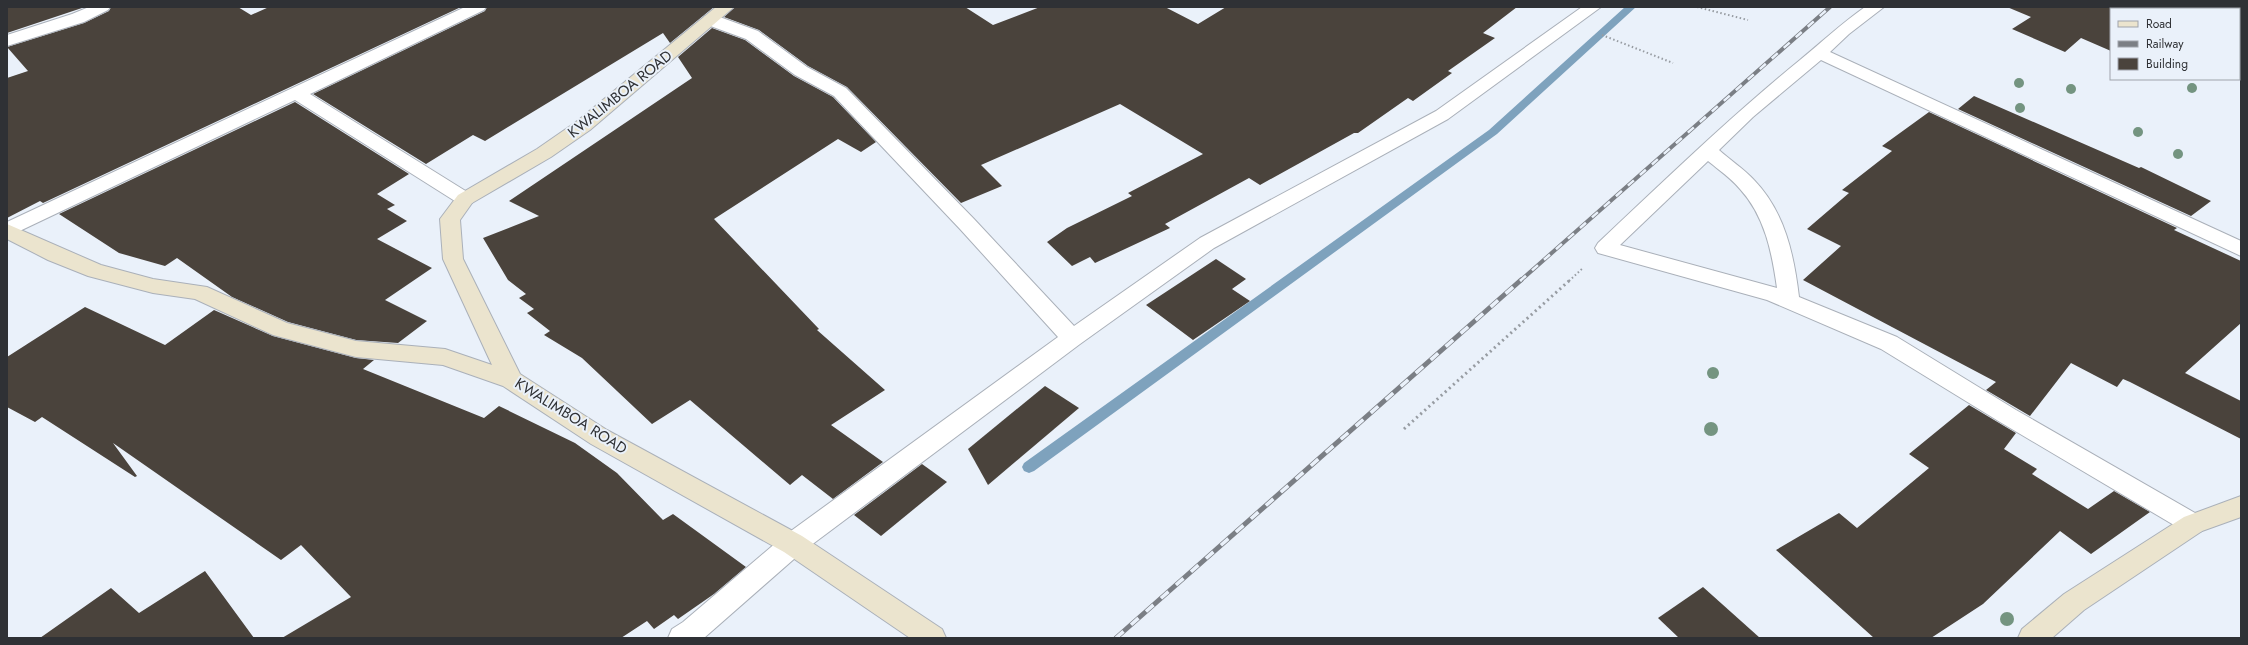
<svg xmlns="http://www.w3.org/2000/svg" width="2248" height="645" font-family="Jost,sans-serif">
	<style>
		.lines { fill: none; stroke-linecap: round; stroke-linejoin: round }
		.stream { fill: #7ea2bd; fill-rule: evenodd }
		.building { fill: #4a433c }
		.street-casing { stroke: #aab0b9; stroke-width: 2 }
		.secondary-casing { stroke: #aab0b9; stroke-width: 2 }
		.path-far1 { stroke: #979ca2; stroke-width: 2; stroke-dasharray: 1.5 2.5; stroke-linecap: butt }
		.path { stroke: #979ca2; stroke-width: 3; stroke-dasharray: 2 3.5; stroke-linecap: butt }
		.street { fill: #fff; fill-rule: evenodd }
		.secondary { fill: #ebe4ce; fill-rule: evenodd }
		.rail-far1-casing { stroke: #7b7f85; stroke-width: 4 }
		.rail-casing { stroke: #7b7f85; stroke-width: 5 }
		.rail-far1 { stroke: #eaf1fa; stroke-width: 2.5; stroke-dasharray: 8; stroke-linecap: butt }
		.rail { stroke: #eaf1fa; stroke-width: 3.5; stroke-dasharray: 10; stroke-linecap: butt }
		.tree { fill: #749480 }
		.labels { text-anchor: middle; dominant-baseline: central; stroke-width: 4; stroke-linejoin: round; paint-order: stroke }
		.street-label { font-size: 15px; fill: #2f3135; stroke: #eaf1fa }
	</style>
	<rect width="100%" height="100%" fill="#eaf1fa"/>
	<g class="lines">
		<path class="stream" d="M1625 7H1636L1497 134 1034 471 1029 473 1024 471 1022 467 1024 463 1489 130Z"/>
	</g>
	<g class="building">
		<path d="M7 7H85L7 33Z"/>
		<path d="M111 7H238L251 15 269 7H461L43 203 40 201 7 218V78L28 71 7 47 84 23 109 11Z"/>
		<path d="M487 7H714L670 43 663 33 485 141 473 135 426 164 313 94 485 11Z"/>
		<path d="M735 7H965L993 25 1040 7H1165L1198 24 1226 7H1517L1483 33 1495 38 1448 71 1452 73 1413 101 1408 98 1358 133H1354L1260 185 1249 178 1165 224 1170 228 1095 263 1090 257 1072 266 1047 242 1067 228 1132 196 1128 193 1203 154 1120 104 981 165 1002 186 961 203 847 87 808 66 759 30 724 17Z"/>
		<path d="M2007 7H2116L2111 9V51L2081 38 2065 52 2012 29 2031 17Z"/>
		<path d="M712 28 745 40 794 76 833 97 876 142 861 152 838 139 714 219 819 329 817 330 885 390 831 425 883 462 833 499 802 475 790 485 690 400 652 424 582 358 544 335 550 331 527 313 534 309 519 298 526 294 508 280 483 238 539 216 509 201 692 78 678 57Z"/>
		<path d="M1974 96 2139 168 2141 167 2211 201 2191 216 1958 109Z"/>
		<path d="M295 102 409 174 377 194 395 205 387 209 407 221 377 239 432 268 385 300 427 321 398 343 356 340 288 322 232 297 177 258 165 266 119 253 59 214Z"/>
		<path d="M1929 112 2177 228 2174 230 2241 261V323L2185 373 2241 401V439L2130 382 2123 379 2117 387 2071 363 2030 416 1986 390 1996 382 1803 280 1841 246 1807 229 1849 193 1842 190 1892 151 1882 146Z"/>
		<path d="M1216 259 1246 279 1232 289 1250 301 1193 340 1146 305Z"/>
		<path d="M85 307 165 345 214 310 273 336 356 358 374 360 363 369 484 418 499 406 575 443 617 473 663 520 673 514 746 567 714 594 678 619 674 615 654 629 647 621 621 638H282L351 597 301 545 281 560 113 443 137 476 135 477 42 417 35 422 7 407V357Z"/>
		<path d="M1045 386 1079 408 988 485 968 449Z"/>
		<path d="M1969 405 2016 433 2004 449 2037 469 2032 474 2088 509 2114 491 2150 512 2091 554 2060 531 1983 604 1931 638H1874L1776 550 1839 513 1857 528 1929 468 1909 454Z"/>
		<path d="M922 464 947 482 881 536 854 515Z"/>
		<path d="M205 571 254 638H40L111 588 139 613Z"/>
		<path d="M1703 587 1760 638H1679L1658 618Z"/>
	</g>
	<g class="lines">
		<defs>
			<g id="street">
				<path d="M89 7H110L108 10 84 22 7 46V35L72 14Z"/>
				<path d="M465 7H486L484 10 310 94 472 195 475 199 472 203 465 205 458 203 295 100 7 237V222Z"/>
				<path d="M1582 7H1601L1448 119 1214 248 1080 344 802 552 704 638H668L672 629 683 622 784 536 1058 337 960 229 834 96 795 75 746 39 705 24 703 20 705 16H717L758 31 807 67 846 88 974 219 1074 326 1200 238 1436 111Z"/>
				<path d="M1865 7H1884L1849 34 1830 52 2241 241V256L1821 60 1753 117 1719 150C1730 160 1744 169 1754 180 1785 212 1794 255 1799 297L1897 337 2016 410 2202 517 2206 524 2202 531 2193 534 2184 531 2000 422 1881 349 1767 300 1598 253 1595 248 1598 243C1664 181 1729 118 1800 60 1822 42 1842 23 1865 7ZM1708 161C1719 170 1731 178 1740 189 1765 216 1772 253 1777 288L1620 245Z"/>
			</g>
			<g id="secondary">
				<path d="M716 7H734L590 130 551 157 472 203 460 220 463 259 520 374 607 430 802 536 942 629 946 638H910L784 552 591 444 503 386 443 365 356 357 273 335 195 299 153 293 88 276 48 260 7 239V224L101 265 153 279 207 287 287 323 356 341 445 349 492 365 443 259 440 219 458 195 537 149 576 122Z"/>
				<path d="M2241 496V517L2202 531 2084 610 2052 638H2018L2022 629 2064 594 2184 517Z"/>
			</g>
		</defs>
		<use href="#street" class="street-casing"/>
		<use href="#secondary" class="secondary-casing"/>
		<g class="path-far1">
			<path d="M1697 7 1748 20"/>
			<path d="M1602 35 1673 63"/>
			<path d="M1569 281 1583 268"/>
		</g>
		<path class="path" d="M1404 429 1570 280"/>
		<use href="#street" class="street"/>
		<use href="#secondary" class="secondary"/>
		<defs>
			<path id="rail-far1" d="M1520 281 1830 7"/>
			<path id="rail" d="M1116 638 1521 280"/>
		</defs>
		<use href="#rail-far1" class="rail-far1-casing"/>
		<use href="#rail" class="rail-casing"/>
		<use href="#rail-far1" class="rail-far1"/>
		<use href="#rail" class="rail"/>
	</g>
	<g class="tree">
		<circle cx="2019" cy="83" r="5"/>
		<circle cx="2192" cy="88" r="5"/>
		<circle cx="2071" cy="89" r="5"/>
		<circle cx="2020" cy="108" r="5"/>
		<circle cx="2138" cy="132" r="5"/>
		<circle cx="2178" cy="154" r="5"/>
		<circle cx="1713" cy="373" r="6"/>
		<circle cx="1711" cy="429" r="7"/>
		<circle cx="2007" cy="619" r="7"/>
	</g>
	<g class="labels">
		<g class="street-label">
			<text transform="translate(620 94) rotate(-39)">KWALIMBOA ROAD</text>
			<text transform="translate(571 416) rotate(32)">KWALIMBOA ROAD</text>
		</g>
	</g>
	<rect width="2248" height="645" fill="none" stroke="#2f3135" stroke-width="16"/>
	<rect x="2110" y="8" width="130" height="72" fill="#eaf1fa" stroke="#9fa4ab"/>
	<rect x="2118" y="21" width="20" height="6" fill="#ebe4ce" stroke="#9fa4ab"/>
	<text x="2146" y="28" font-size="12" fill="#2f3135">Road</text>
	<rect x="2118" y="41" width="20" height="6" fill="#7b7f85" stroke="#9fa4ab"/>
	<text x="2146" y="48" font-size="12" fill="#2f3135">Railway</text>
	<rect x="2118" y="58" width="20" height="12" fill="#4a433c" stroke="#9fa4ab"/>
	<text x="2146" y="68" font-size="12" fill="#2f3135">Building</text>
</svg>
